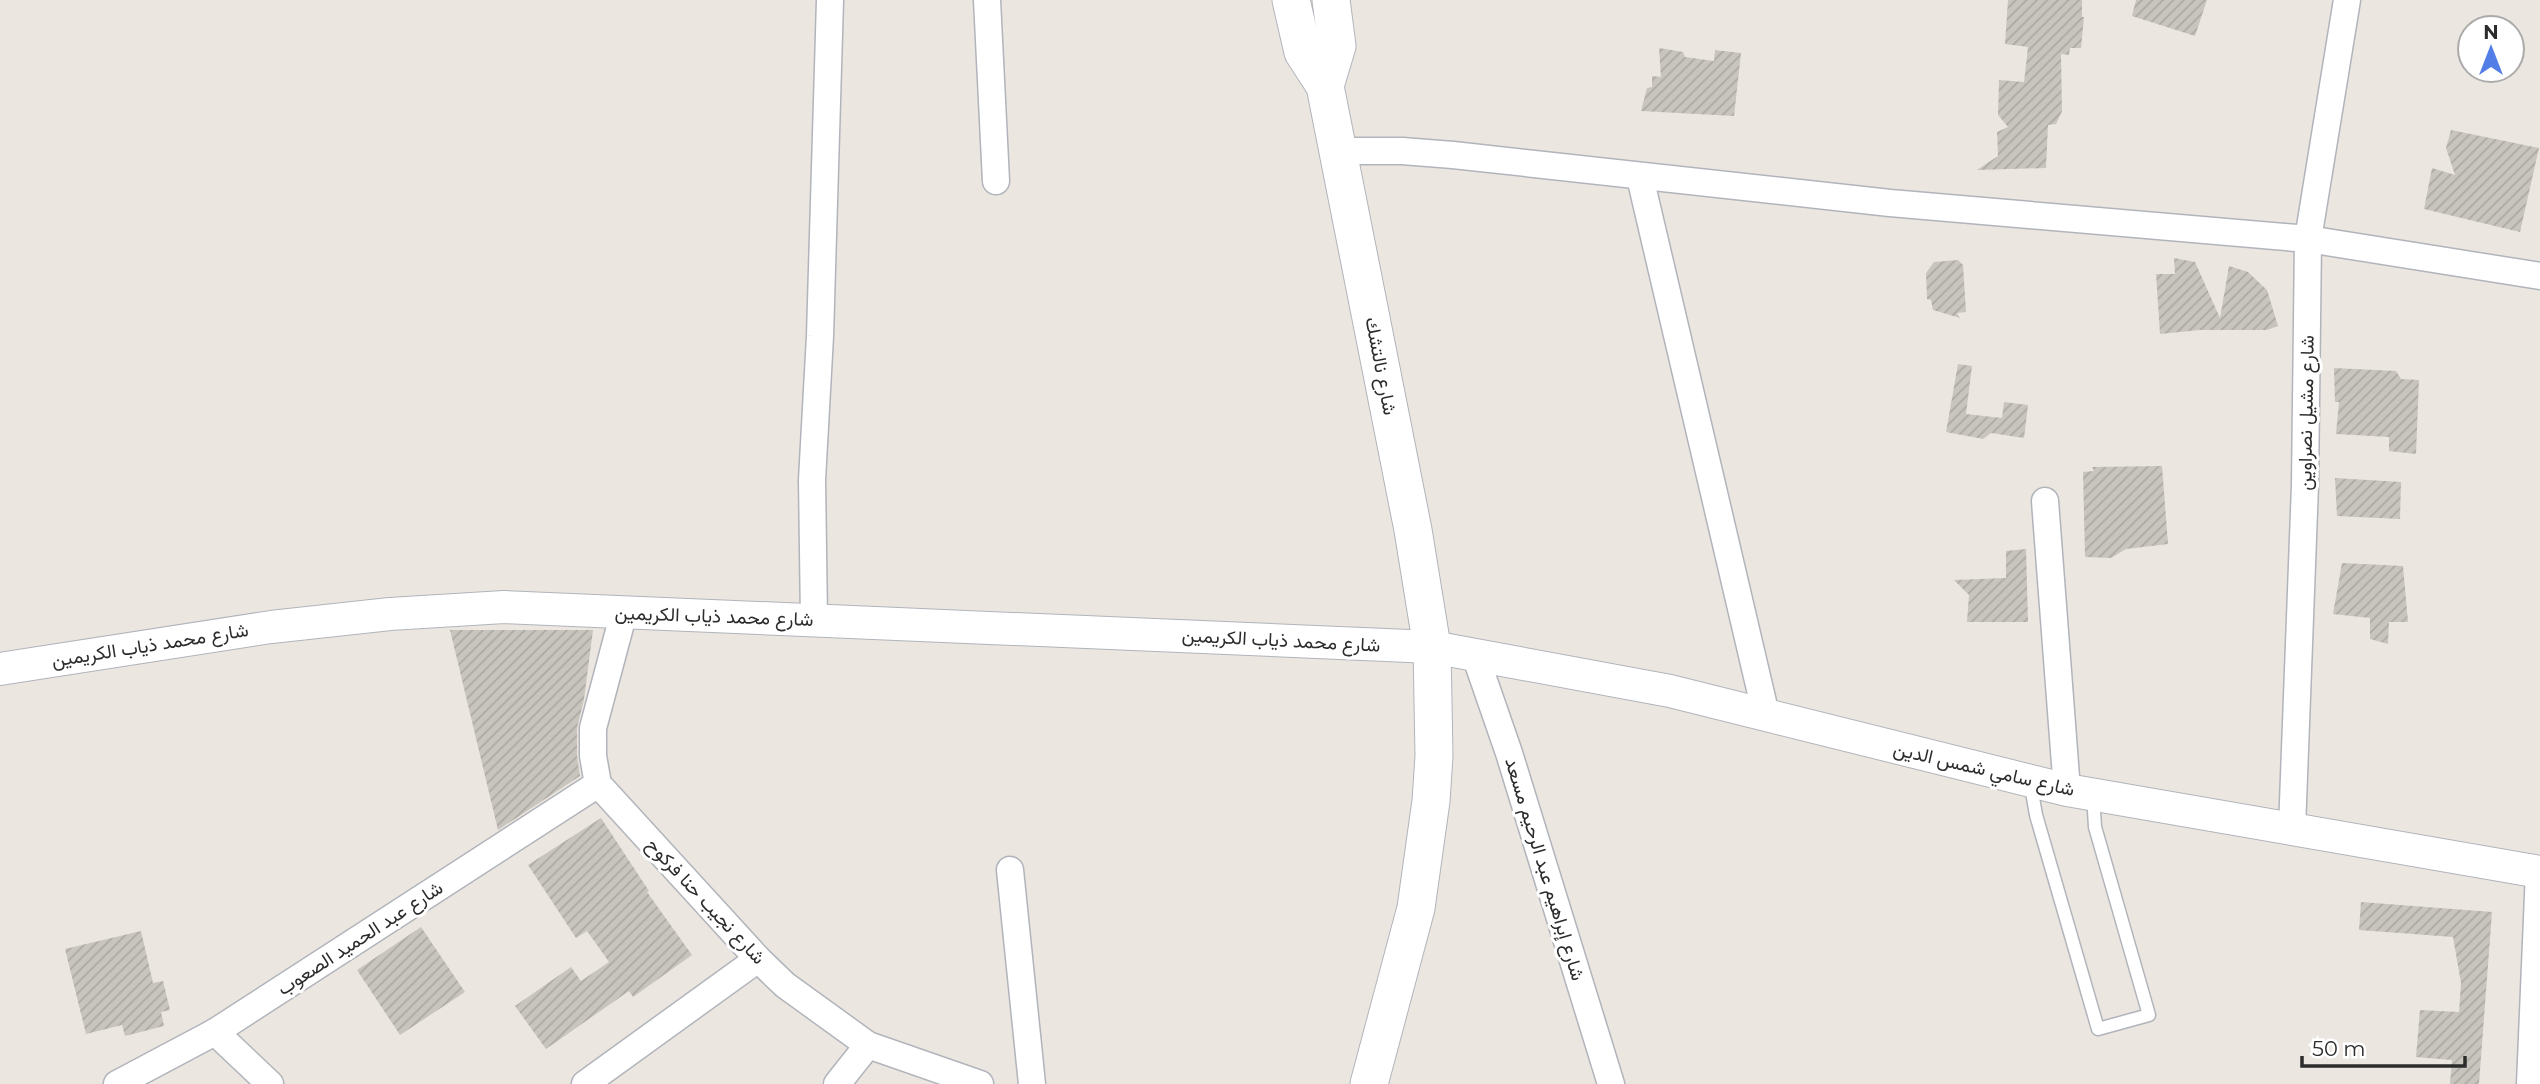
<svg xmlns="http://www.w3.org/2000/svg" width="2540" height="1084" font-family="Montserrat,Vazirmatn,sans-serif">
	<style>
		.building { fill: url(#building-hatch) }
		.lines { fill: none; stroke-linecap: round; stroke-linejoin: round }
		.service-casing { stroke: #b1b4bb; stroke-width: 15 }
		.minor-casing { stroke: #b1b4bb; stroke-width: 29 }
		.tertiary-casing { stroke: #b1b4bb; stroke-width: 34 }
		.secondary-casing { stroke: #b1b4bb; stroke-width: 39 }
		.service { stroke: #fff; stroke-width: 12 }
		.minor { stroke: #fff; stroke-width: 26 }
		.tertiary { stroke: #fff; stroke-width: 32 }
		.secondary { stroke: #fff; stroke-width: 37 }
		.labels { text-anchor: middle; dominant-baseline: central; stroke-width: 6; stroke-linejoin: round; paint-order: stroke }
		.street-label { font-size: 19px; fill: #2c2c2c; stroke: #fff }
	</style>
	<defs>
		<pattern id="building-hatch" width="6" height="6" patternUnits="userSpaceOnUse" patternTransform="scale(1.75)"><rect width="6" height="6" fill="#c8c4be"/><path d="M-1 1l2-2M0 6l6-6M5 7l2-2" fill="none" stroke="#aca9a3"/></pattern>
	</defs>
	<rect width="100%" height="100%" fill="#ece6e0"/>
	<g class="building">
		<path d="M2008 0H2082V17H2084L2081 48H2070L2069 55 2061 54 2062 111 2056 124 2048 125 2046 168 1977 170 1998 156 1997 132 2008 127 1998 115 1999 80 2024 82 2028 47 2005 44Z"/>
		<path d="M2136 0H2207L2195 36 2132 16Z"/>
		<path d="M1659 48 1683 52 1685 57 1714 61 1715 50 1741 53 1734 116 1641 111 1647 88 1652 87V76L1661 77Z"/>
		<path d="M2451 130 2539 148 2520 232 2424 209 2432 168 2455 175 2446 148Z"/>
		<path d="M2174 258 2195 262 2220 318 2229 266 2248 272 2267 290 2278 326 2267 330H2200L2160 334 2156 274H2175Z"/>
		<path d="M1958 260 1963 265 1966 312 1957 313 1960 318 1933 310 1931 300 1927 299 1926 273 1934 262Z"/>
		<path d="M1958 364 1972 366 1966 414 2002 418 2004 402 2028 405 2024 438 1991 433 1983 439 1946 432Z"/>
		<path d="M2334 368 2396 371 2401 379 2419 380 2416 454 2389 451V437L2336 434 2339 402H2335Z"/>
		<path d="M2162 466 2168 544 2126 549 2111 558 2085 557 2083 472 2094 471 2092 467Z"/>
		<path d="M2335 478 2401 482 2400 519 2337 516Z"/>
		<path d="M2026 549 2028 622H1967L1969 595 1954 580 2006 578V551Z"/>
		<path d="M2342 563 2403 566 2408 622H2389L2388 644 2370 639V618L2333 614Z"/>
		<path d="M450 630H593L584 699 577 728V756L580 776 498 830Z"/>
		<path d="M601 818 649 891 647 892 692 955 633 997 629 991 546 1049 515 1006 571 967 581 981 609 962 587 931 576 938 528 865Z"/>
		<path d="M2361 902 2492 912 2479 1084H2450L2452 1060 2416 1057 2420 1010 2459 1012 2461 983 2453 937 2359 930Z"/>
		<path d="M421 927 465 992 400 1035 357 970Z"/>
		<path d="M141 931 153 983 163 981 170 1010 161 1012 164 1026 125 1036 122 1025 86 1034 65 949Z"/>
	</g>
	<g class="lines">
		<defs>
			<path id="service" d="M2030 781 2036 815 2098 1029 2149 1015 2095 827 2093 795"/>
			<g id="minor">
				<path d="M987 0 996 181"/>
				<path d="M1337 151H1402L1453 155 1890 203 2308 239 2540 276"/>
				<path d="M1640 177 1766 715"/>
				<path d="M2045 501 2067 790"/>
				<path d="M624 612 593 728V756L598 784 758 959 785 985 868 1045 980 1084"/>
				<path d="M814 620 812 480 820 336 830 0"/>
				<path d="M1475 655 1509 753 1611 1084"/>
				<path d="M2292 829 2305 485 2308 239 2347 0"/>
				<path d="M1010 870 1032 1084"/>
				<path d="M215 1032 270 1084"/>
				<path d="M117 1084 215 1032 598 784"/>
				<path d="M585 1084 758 959"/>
				<path d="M837 1084 868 1045"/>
				<path d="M2530 1084 2539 871"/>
			</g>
			<path id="tertiary" d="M0 669 271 627 390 614 504 607 1432 647 1670 691 2067 790 2540 872"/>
			<g id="secondary">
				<path d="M1291 0 1303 52 1325 86 1413 530 1432 647 1434 756 1431 801 1416 908 1369 1084"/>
				<path d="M1325 86 1337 46 1331 0"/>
			</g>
		</defs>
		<use href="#service" class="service-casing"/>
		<use href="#minor" class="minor-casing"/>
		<use href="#tertiary" class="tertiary-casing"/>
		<use href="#secondary" class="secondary-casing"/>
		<use href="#service" class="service"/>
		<use href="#minor" class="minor"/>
		<use href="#tertiary" class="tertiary"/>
		<use href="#secondary" class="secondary"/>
	</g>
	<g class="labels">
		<g class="street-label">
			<text transform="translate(1381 366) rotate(79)">شارع نالتشك</text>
			<text transform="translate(2306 413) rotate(-89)">شارع مشيل نصراوين</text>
			<text transform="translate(714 616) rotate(2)">شارع محمد ذياب الكريمين</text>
			<text transform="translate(1281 640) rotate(3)">شارع محمد ذياب الكريمين</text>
			<text transform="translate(150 645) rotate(-9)">شارع محمد ذياب الكريمين</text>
			<text transform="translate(1984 769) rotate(13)">شارع سامي شمس الدين</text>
			<text transform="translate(1545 869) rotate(73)">شارع إبراهيم عبد الرحيم مسعد</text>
			<text transform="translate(706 901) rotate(47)">شارع نجيب حنا فركوح</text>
			<text transform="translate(360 938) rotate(-33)">شارع عبد الحميد الصعوب</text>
		</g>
	</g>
	<g transform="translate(2491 49)"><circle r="33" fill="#ffffff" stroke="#ababab" stroke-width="2"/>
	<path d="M0-5L12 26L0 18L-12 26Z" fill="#537ee7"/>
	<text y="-10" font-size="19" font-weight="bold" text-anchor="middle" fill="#2c2c2c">N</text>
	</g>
	<path d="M2302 1056v10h163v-10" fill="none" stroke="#2c2c2c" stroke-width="3.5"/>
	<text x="2312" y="1056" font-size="21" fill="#2c2c2c" stroke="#ffffff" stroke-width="5" paint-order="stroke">50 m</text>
</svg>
